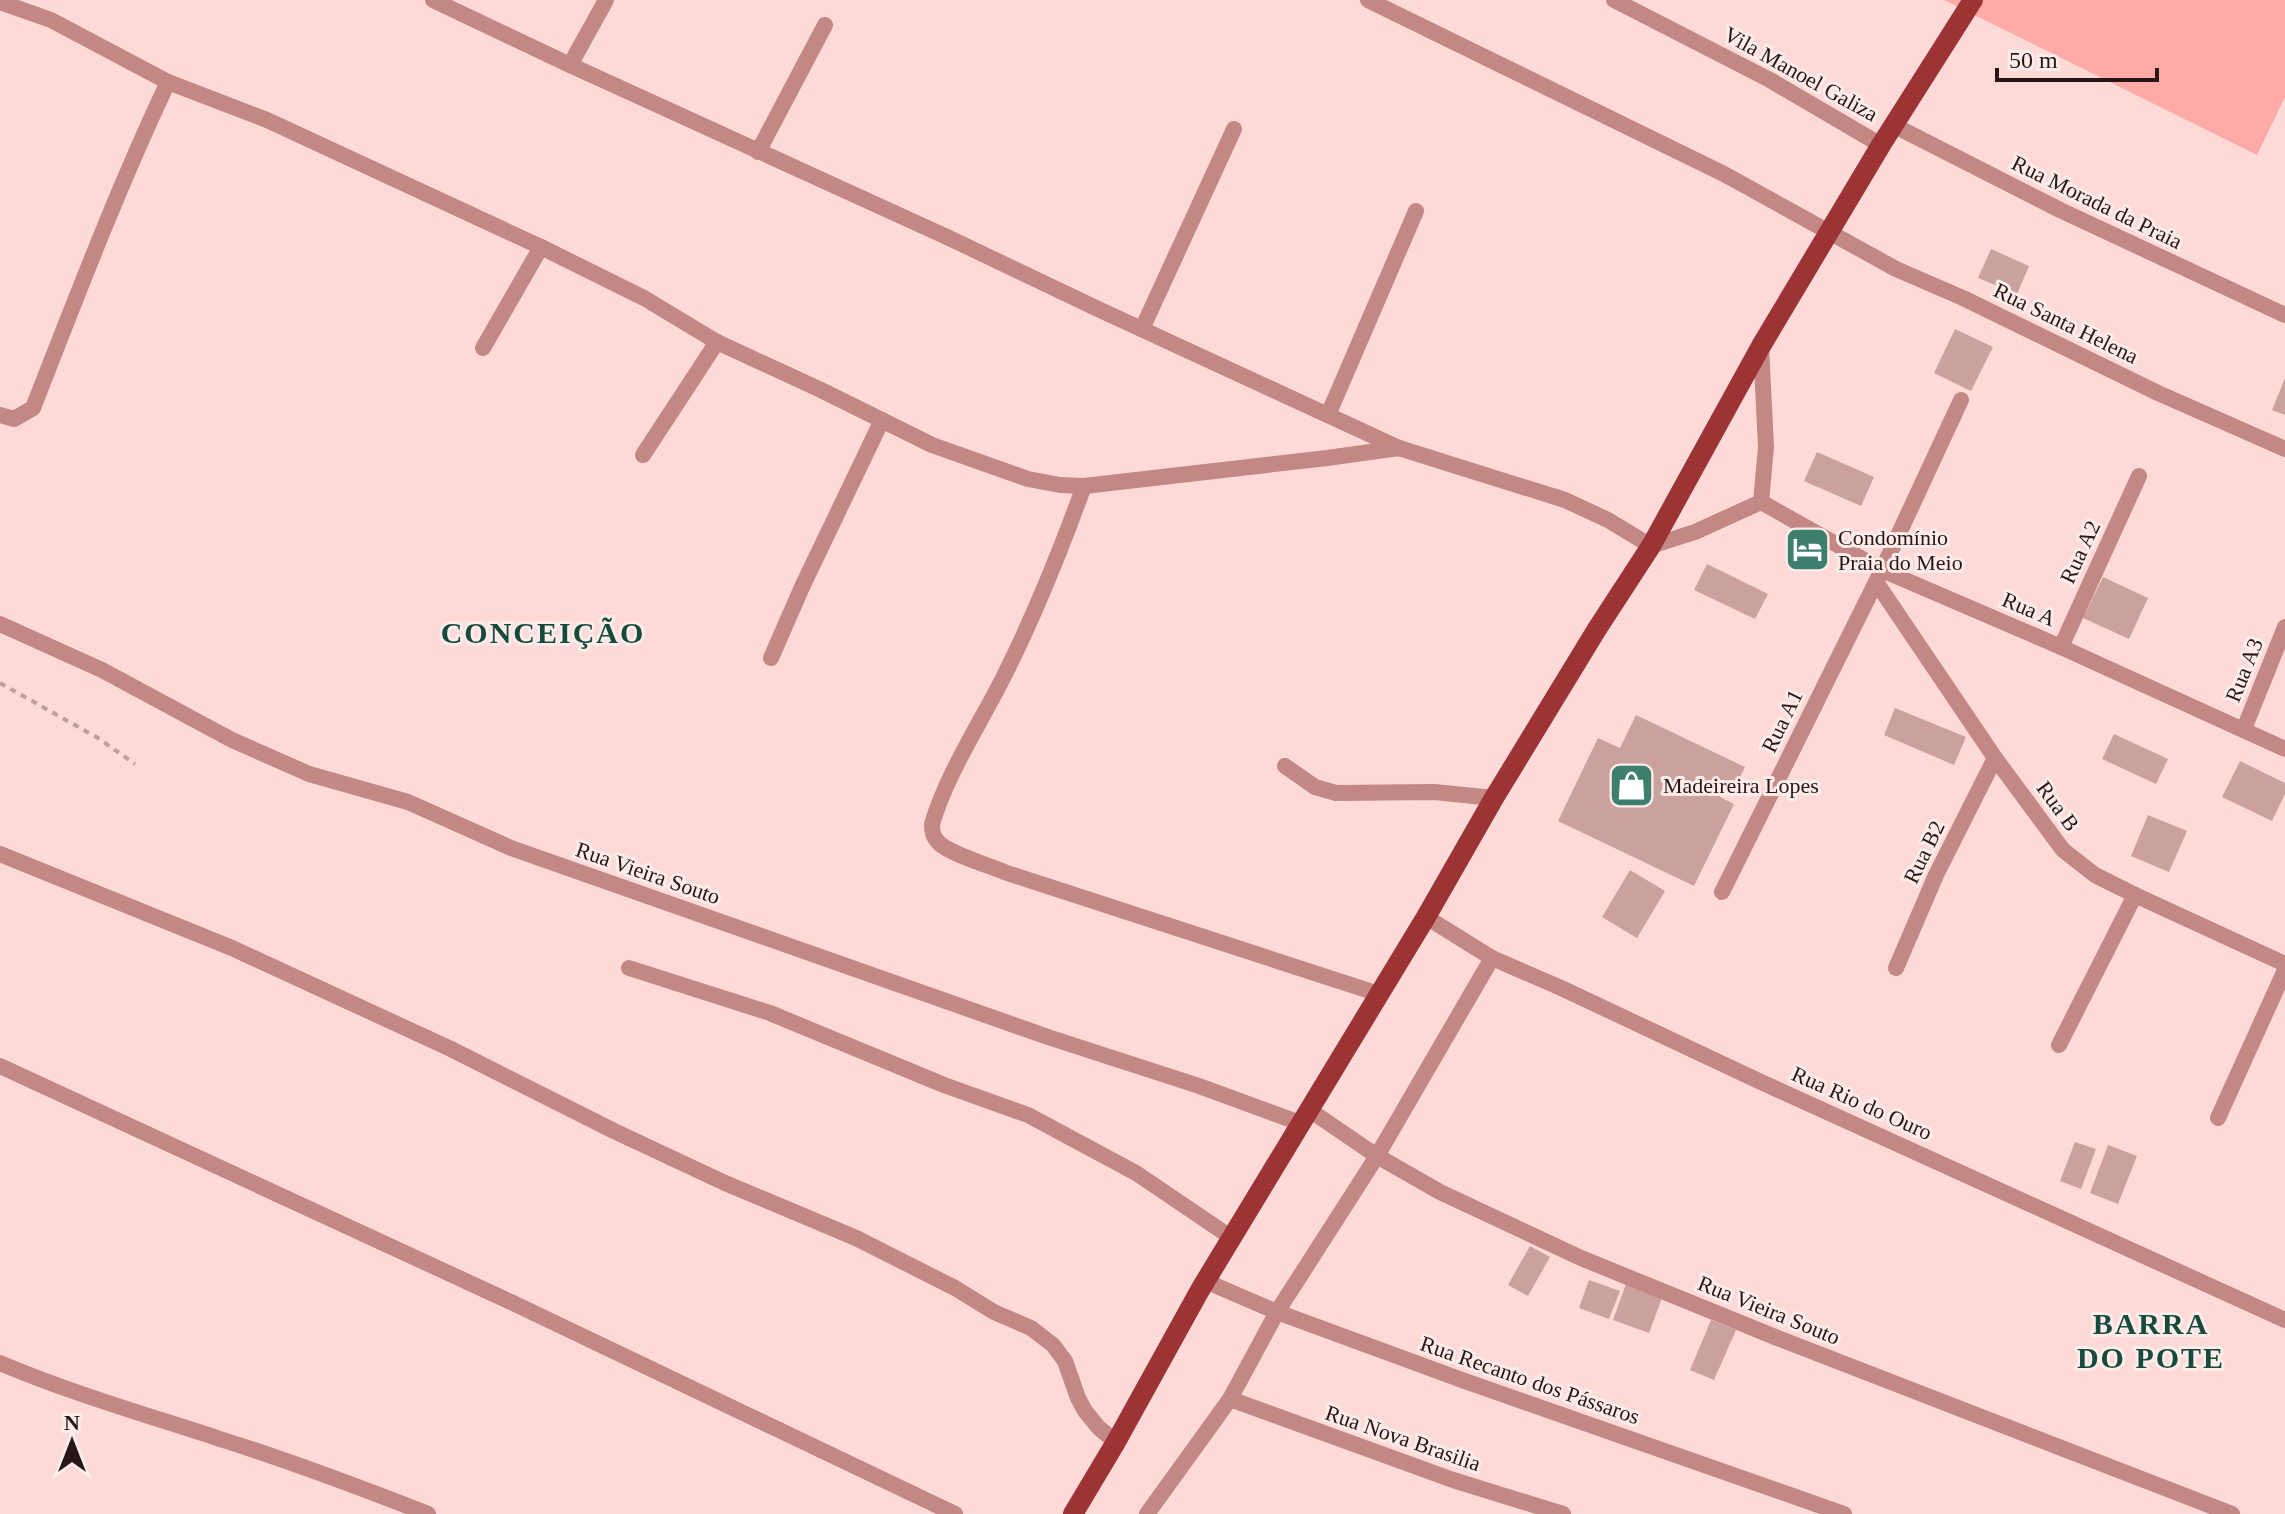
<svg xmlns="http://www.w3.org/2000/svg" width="2285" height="1514" font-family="Georgia,serif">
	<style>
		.green { fill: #feaaa6 }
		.building { fill: #cba19e }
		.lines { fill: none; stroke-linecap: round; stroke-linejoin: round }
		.path { stroke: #bc9f9c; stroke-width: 4; stroke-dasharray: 6 6; stroke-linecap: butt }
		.minor { stroke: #c38784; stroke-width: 16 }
		.primary { stroke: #9c3335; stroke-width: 20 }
		.labels { text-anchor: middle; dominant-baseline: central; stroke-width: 6; stroke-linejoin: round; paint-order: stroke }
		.street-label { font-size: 22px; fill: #261716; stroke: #feecea }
		.poi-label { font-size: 22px; fill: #261716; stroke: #feecea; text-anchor: start }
		.district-label { font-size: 30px; font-weight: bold; letter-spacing: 2px; fill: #154a3c; stroke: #feecea }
	</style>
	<rect width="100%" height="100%" fill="#fddad7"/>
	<path class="green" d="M1944 0H2285V97L2257 155Z"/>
	<g class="building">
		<path d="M1991 249 2029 266 2017 294 1978 278Z"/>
		<path d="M1955 329 1993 347 1971 391 1934 373Z"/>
		<path d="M2285 378V415L2272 410Z"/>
		<path d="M1817 452 1874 477 1861 506 1804 481Z"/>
		<path d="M1707 564 1768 594 1755 619 1694 590Z"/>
		<path d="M2103 577 2148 598 2129 639 2083 618Z"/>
		<path d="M1895 708 1966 737 1954 765 1884 735Z"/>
		<path d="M1636 715 1745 767 1735 787 1726 783 1720 797 1734 804 1694 886 1558 821 1598 738 1620 748Z"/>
		<path d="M2114 734 2168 759 2156 784 2102 759Z"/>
		<path d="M2240 761 2285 783V794L2272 821 2222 797Z"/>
		<path d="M2148 815 2187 831 2169 872 2131 856Z"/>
		<path d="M1630 870 1665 891 1637 938 1602 917Z"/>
		<path d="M2075 1142 2096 1149 2081 1189 2060 1181Z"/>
		<path d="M2108 1145 2137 1156 2118 1204 2090 1193Z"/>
		<path d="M1530 1246 1550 1257 1528 1296 1508 1285Z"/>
		<path d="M1589 1280 1620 1291 1609 1319 1579 1308Z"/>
		<path d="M1626 1284 1662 1298 1649 1333 1613 1320Z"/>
		<path d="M1711 1320 1736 1330 1714 1380 1690 1370Z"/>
	</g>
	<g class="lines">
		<path class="path" d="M0 683 98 738 135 764"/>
		<g class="minor">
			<path d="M433 0 570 65 947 237 1098 309 1399 448 1565 500 1608 520 1651 546 1695 532 1761 502"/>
			<path d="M1368 0 1724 174 1896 269 1963 298 2158 393 2285 449"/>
			<path d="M1614 0 1770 80 1881 145"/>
			<path d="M0 2 51 20 168 82 267 120 541 247 644 298 717 342 821 390 932 445 1028 479 1060 485 1084 486 1327 458 1399 448"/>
			<path d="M570 65 606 0"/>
			<path d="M1893 125 2060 210 2285 315"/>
			<path d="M758 152 825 25"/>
			<path d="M1142 329 1234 129"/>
			<path d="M1761 346 1766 447 1761 502"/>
			<path d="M483 348 541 247"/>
			<path d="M0 415 14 419 33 408C76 298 118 188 168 82"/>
			<path d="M1328 415 1416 211"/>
			<path d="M643 455 717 342"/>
			<path d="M1084 486C1060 552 1034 617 1002 680 978 727 947 774 932 824 932 832 933 837 939 843 950 854 991 866 1007 873L1379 994"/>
			<path d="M1761 502 1882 570 2061 647 2285 749"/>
			<path d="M1876 582 1995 758 2063 850 2095 875 2135 895 2285 964"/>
			<path d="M0 624 102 670 232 740 309 774 408 802 511 848 1048 1037 1199 1086 1300 1123"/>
			<path d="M2061 647 2139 476"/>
			<path d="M771 658 802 587 882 420"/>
			<path d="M2244 729 2285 627"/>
			<path d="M1285 766 1315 787 1336 793 1434 792 1494 798"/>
			<path d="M0 854 232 948 451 1049 614 1131 725 1183 856 1238 955 1288 994 1312 1031 1328 1053 1345 1065 1361 1078 1398 1085 1411 1099 1428 1116 1442"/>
			<path d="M1722 892 1882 570 1961 400"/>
			<path d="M1426 917 1492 958 1559 987 1761 1082 2285 1320"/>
			<path d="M629 968 770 1013 944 1085 1028 1115 1136 1173 1232 1238"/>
			<path d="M1896 968 1936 875 1995 758"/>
			<path d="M2059 1045 2135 895"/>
			<path d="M0 1066 513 1303 955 1514"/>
			<path d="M1308 1109 1377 1156 1440 1192 1581 1258 1780 1339 2232 1514"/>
			<path d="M2218 1118 2285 970"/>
			<path d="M1205 1281 1277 1312 1462 1380 1844 1514"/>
			<path d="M0 1363C71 1393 147 1415 220 1439 290 1461 359 1487 428 1514"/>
			<path d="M1230 1399 1453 1480 1563 1514"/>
			<path d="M1147 1514 1230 1399 1277 1312 1377 1156 1492 958"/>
		</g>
		<path class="primary" d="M1073 1514 1116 1442 1200 1290 1426 917 1494 798 1597 629 1651 546 1761 346 1881 145 1973 0"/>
	</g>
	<defs>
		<symbol id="hotel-square" viewBox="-11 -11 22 22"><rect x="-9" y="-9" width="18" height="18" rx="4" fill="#3e7e6c" stroke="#feecea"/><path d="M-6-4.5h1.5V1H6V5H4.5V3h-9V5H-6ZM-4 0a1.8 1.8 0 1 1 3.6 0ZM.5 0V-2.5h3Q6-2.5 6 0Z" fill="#fff"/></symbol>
		<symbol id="shop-square" viewBox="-11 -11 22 22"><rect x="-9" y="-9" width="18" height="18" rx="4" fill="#3e7e6c" stroke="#feecea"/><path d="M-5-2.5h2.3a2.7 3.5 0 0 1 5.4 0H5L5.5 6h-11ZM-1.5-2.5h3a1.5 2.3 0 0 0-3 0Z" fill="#fff"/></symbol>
	</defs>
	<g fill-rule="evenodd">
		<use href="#hotel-square" x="1782" y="524" width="51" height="51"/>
		<use href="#shop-square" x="1606" y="760" width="51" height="51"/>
	</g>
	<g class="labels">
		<g class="street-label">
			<text transform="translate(1801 74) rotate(29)">Vila Manoel Galiza</text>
			<text transform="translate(2097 202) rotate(26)">Rua Morada da Praia</text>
			<text transform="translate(2066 323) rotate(26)">Rua Santa Helena</text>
			<text transform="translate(2080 552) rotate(-65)">Rua A2</text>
			<text transform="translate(2029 609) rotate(23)">Rua A</text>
			<text transform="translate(2244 670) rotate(-68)">Rua A3</text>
			<text transform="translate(1782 721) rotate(-64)">Rua A1</text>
			<text transform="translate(2058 806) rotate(54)">Rua B</text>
			<text transform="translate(1924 852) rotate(-64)">Rua B2</text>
			<text transform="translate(648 873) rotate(19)">Rua Vieira Souto</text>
			<text transform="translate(1862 1103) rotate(24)">Rua Rio do Ouro</text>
			<text transform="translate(1769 1310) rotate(22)">Rua Vieira Souto</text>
			<text transform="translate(1530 1380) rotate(19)">Rua Recanto dos Pássaros</text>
			<text transform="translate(1403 1438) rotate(19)">Rua Nova Brasilia</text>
		</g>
		<g class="poi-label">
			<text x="1838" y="537">Condomínio<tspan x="1838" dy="25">Praia do Meio</tspan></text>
			<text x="1663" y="785">Madeireira Lopes</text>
		</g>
		<g class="district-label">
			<text x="543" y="632">CONCEIÇÃO</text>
			<text x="2151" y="1323">BARRA<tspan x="2151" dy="34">DO POTE</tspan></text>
		</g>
	</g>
	<g transform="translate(72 1442)" stroke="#feecea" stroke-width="6" paint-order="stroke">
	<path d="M0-6L14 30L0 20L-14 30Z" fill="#261716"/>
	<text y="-12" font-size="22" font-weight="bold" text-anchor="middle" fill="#261716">N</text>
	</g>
	<path d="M1997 68v12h160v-12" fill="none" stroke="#261716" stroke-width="4"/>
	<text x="2009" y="68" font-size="24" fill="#261716" stroke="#feecea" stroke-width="6" paint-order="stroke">50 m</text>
</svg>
